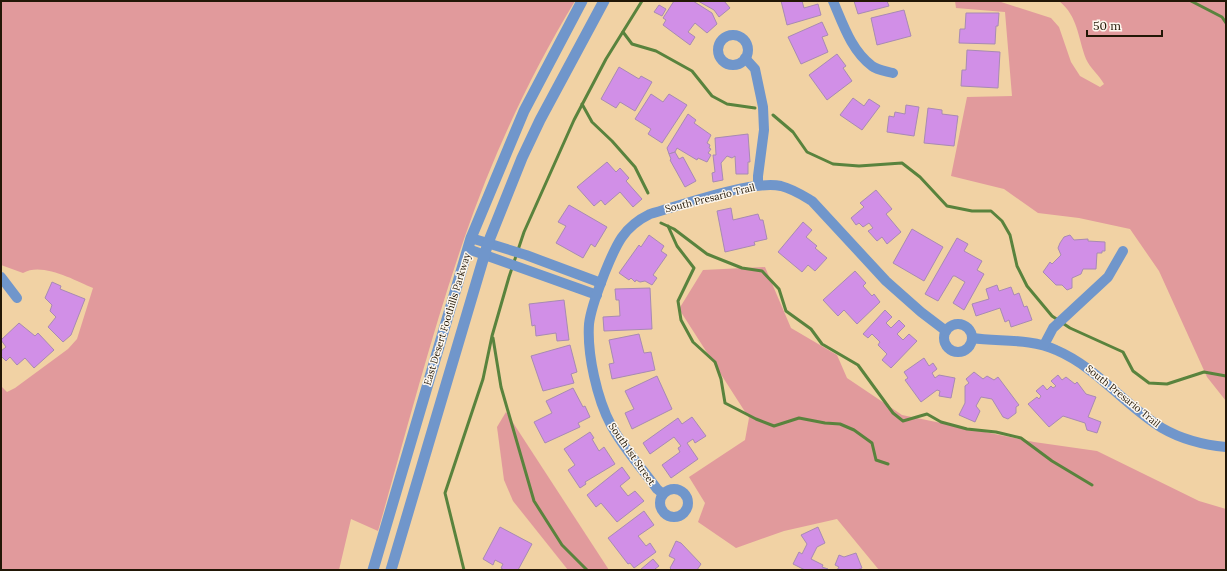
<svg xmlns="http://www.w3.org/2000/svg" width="1227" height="571" font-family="Lora,serif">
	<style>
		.green { fill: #e19a9c }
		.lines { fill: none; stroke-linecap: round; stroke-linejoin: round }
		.stream { stroke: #59833d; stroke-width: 3 }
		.building { fill: #d18fe7; stroke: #a88ab3 }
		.minor { stroke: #7096cb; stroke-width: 10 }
		.tertiary { stroke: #7096cb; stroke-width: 11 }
		.labels { text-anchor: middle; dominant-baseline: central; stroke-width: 3; stroke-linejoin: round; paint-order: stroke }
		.street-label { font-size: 10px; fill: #221706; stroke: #fdf7ee }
	</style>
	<rect width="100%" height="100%" fill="#f1d2a4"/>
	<g class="green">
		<path d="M1 1H575C530 75 492 157 464 239 431 335 406 433 378 531L351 519 339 570H1V386L7 392 15 388 68 349 77 339 93 288C74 280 42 262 23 273L1 265Z"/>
		<path d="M955 1H998L1051 18 1059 27 1071 62 1080 76 1100 87 1104 84C1099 75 1090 68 1086 59 1078 38 1078 16 1059 1H1226V401L1207 377 1159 271 1130 229 1079 218 1038 213 1004 189 951 176 967 97 1012 96 1005 12 956 8Z"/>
		<path d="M765 267 791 328 837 355 847 378 902 415 1034 442 1097 451 1199 501 1226 509V570H879L837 519 784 531 736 548 698 522 705 503 689 477 745 440 749 418 679 309 703 270Z"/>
		<path d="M506 412 609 570H568L513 501 504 480 497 427Z"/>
	</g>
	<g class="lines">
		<g class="stream">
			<path d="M1191 1 1222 17 1226 23"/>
			<path d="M623 32 632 44 656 51 692 71 712 96 727 104 755 108"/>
			<path d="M582 104 592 122 612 141 635 167 648 193"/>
			<path d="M773 115 793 132 807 152 833 164 859 166 902 163 920 177 947 206 972 211H991L1002 221 1010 235 1017 266 1027 286 1052 316 1070 328 1123 352 1133 371 1149 383 1167 384 1204 372 1226 376"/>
			<path d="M661 223 674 229 707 254 742 268 762 271 779 289 786 311 811 329 822 344 858 365 893 413 903 421 927 414 941 422 967 429 996 432 1021 438 1052 461 1092 485"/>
			<path d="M668 226 677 246 694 268 678 301 681 320 693 342 715 362 721 379 725 403 756 419 774 426 799 418 825 423 840 424 854 430 872 443 876 460 888 464"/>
			<path d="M493 338 501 387 534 501 562 545 587 570"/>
			<path d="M464 570 445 493 483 379 492 336 509 277 524 232 574 120 606 59 642 1"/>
		</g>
	</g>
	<g class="building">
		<path d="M674 1H693L712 13 717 24 707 33 695 23 688 32 695 37 690 45 663 25 666 20 663 18Z"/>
		<path d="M698 1H724L730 8 719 17 714 10Z"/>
		<path d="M781 1H802L804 8 818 4 821 15 787 25Z"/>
		<path d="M854 1H887L889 6 858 14Z"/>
		<path d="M659 5 666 9 662 16 654 12Z"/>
		<path d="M904 10 911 36 877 45 871 18Z"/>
		<path d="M966 13H999L998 26H996L995 44 959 43 960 29H965Z"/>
		<path d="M822 22 828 35 822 37 828 52 801 64 788 37Z"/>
		<path d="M967 50 1000 52 998 88 961 86 962 70H966Z"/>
		<path d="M837 54 846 66 843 68 852 81 827 100 809 75Z"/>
		<path d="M619 67 639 79 641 76 652 82 635 111 620 102 616 108 601 99Z"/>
		<path d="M651 94 663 102 669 94 687 105 662 143 648 134 651 129 635 119Z"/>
		<path d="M853 98 864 106 869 99 880 106 862 130 840 115Z"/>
		<path d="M906 105 919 107 914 136 887 132 889 116 894 117 895 112 905 114Z"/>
		<path d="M928 108 942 110V114L958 116 954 146 924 143Z"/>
		<path d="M688 114 696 120 694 123 711 135 707 143 710 145 709 148 711 149 708 153 711 155 707 162 698 158 697 160 677 148 675 152 669 154 667 148Z"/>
		<path d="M748 134 750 162H748V174H736L735 156 732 158 727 156 721 163 723 180 713 182 712 173 715 172 713 155H716L715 138Z"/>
		<path d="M675 152 679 159 683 157 696 181 685 187 670 160 671 159 669 154Z"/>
		<path d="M607 162 616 172 620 168 629 178 626 181 642 199 633 207 620 192 605 205 601 200 594 206 577 187Z"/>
		<path d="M876 190 892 209 886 214 901 232 887 244 882 237 877 241 868 231 873 228 869 223 863 227 859 223 856 225 851 218 864 207 860 203Z"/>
		<path d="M569 205 607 227 595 247 591 244 583 258 556 243 566 226 558 222Z"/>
		<path d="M731 208 733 220 758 214 760 220H763L767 239 754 242 755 245 725 252 717 211Z"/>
		<path d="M803 222 812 230 806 237 817 246 815 248 827 258 815 271 808 265 802 272 778 252Z"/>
		<path d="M912 229 943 247 924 281 893 263Z"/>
		<path d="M649 235 664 246 661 251 667 255 653 275 657 278 652 285 645 281 640 282 636 280 635 282 631 278 629 280 619 273 639 245 641 247Z"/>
		<path d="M1070 235 1074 240 1088 239V241L1105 242V251H1102V253H1097L1096 269H1083L1081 274 1072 278V288L1067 290 1062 285H1056L1043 272 1050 262 1052 264 1061 255 1058 248 1060 243 1064 237Z"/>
		<path d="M957 238 968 244 964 251 982 261 977 270 984 274 964 310 953 303 965 282 955 276H953L938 301 925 294Z"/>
		<path d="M855 271 866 283 863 286 872 296 874 294 880 302 857 324 844 310 838 316 823 300Z"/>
		<path d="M52 282 61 286 60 289 85 299 71 335 63 342 48 327 56 317 50 311 52 305 45 298Z"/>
		<path d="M997 285 999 291 1011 287 1014 295 1019 293 1024 307 1027 306 1032 320 1011 327 1009 320 1005 322 1000 308 976 316 972 304 989 299 986 289Z"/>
		<path d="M650 288 652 329 604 331 603 317 620 316 619 300H616L615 289Z"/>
		<path d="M564 300 569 340 557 341 556 333 536 336 535 325 532 326 529 304Z"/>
		<path d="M885 310 892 317 886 323 891 328 899 320 905 326 897 334 903 340 909 334 917 341 891 368 882 360 887 354 878 345 880 342 872 334 868 338 863 334Z"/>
		<path d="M19 323 35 336 38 333 54 350 34 368 25 358 17 365 10 357 6 361 1 356V351L6 347 1 340Z"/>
		<path d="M639 334 644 353 651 352 655 370 612 379 609 364 614 363 609 340Z"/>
		<path d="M570 345 577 372 571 374 574 383 543 391 531 356Z"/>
		<path d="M924 358 929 366 933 363 937 369 932 373 935 378 939 375 955 378 951 398 939 396 940 391 937 390 921 402 905 380 908 378 904 372Z"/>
		<path d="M974 372 983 379 987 376 994 380 998 377 1019 405 1016 407V413L1008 419 1003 417 992 399 981 397 976 406 980 411 975 422 959 415 965 403V386L969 383 966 379Z"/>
		<path d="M1058 375 1062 380 1066 377 1075 384 1077 382 1086 394 1096 397 1088 417 1101 422 1097 433 1087 430 1085 423 1063 416 1049 427 1028 404 1037 397 1039 399 1041 396 1036 391 1043 385 1047 390 1051 386 1053 388 1056 386 1051 381Z"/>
		<path d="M657 376 672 409 632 429 625 413 634 409 625 391Z"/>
		<path d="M573 388 583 407 585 406 590 417 578 423 580 427 545 443 534 422 552 413 546 401Z"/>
		<path d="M692 417 706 436 695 443 693 439 687 443 698 459 671 478 662 465 680 452 678 448 681 446 674 437 650 454 643 443 678 418 682 424Z"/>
		<path d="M590 432 594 438 592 439 599 451 604 447 615 464 585 482 586 484 580 488 568 470 575 465 564 449Z"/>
		<path d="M622 467 630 478 620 486 628 496 635 491 644 501 617 522 601 503 596 507 587 495Z"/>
		<path d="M644 511 654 525 638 536 646 546 650 543 656 552 634 568 630 563 628 564 608 538Z"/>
		<path d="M500 527 532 544 518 570H504L501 568 503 564 495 560 493 565 483 559Z"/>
		<path d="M818 527 825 543 817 547 811 559 823 565 822 567 828 569 805 570 793 564 799 552 802 554 807 544 801 535Z"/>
		<path d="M676 541 681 543 701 564 697 570H672L670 568 675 559 669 556Z"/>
		<path d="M856 553 862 568 857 570H837L839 567 835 565 839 555 844 557Z"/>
		<path d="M653 559 659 566 655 569 657 570H640Z"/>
	</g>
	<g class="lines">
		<g class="minor">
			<path d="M833 1C843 24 851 50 872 66 877 70 886 71 893 73"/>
			<circle cx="733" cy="50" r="15"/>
			<path d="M745 58 755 69 763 107 764 130 758 176V185"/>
			<path d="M471 238 526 255 601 283"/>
			<path d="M468 249 597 295"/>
			<path d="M1 277 17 298"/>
			<circle cx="958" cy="338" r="14"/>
			<path d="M972 338C1000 342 1030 338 1056 350 1098 368 1124 405 1162 428 1181 439 1204 445 1226 447"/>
			<path d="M1044 345 1053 328 1108 277 1123 251"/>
			<circle cx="674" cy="503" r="14"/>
			<path d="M663 494 657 489C642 468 623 448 611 425 597 399 587 354 589 324 591 307 599 288 605 272 616 245 623 227 650 214 682 205 751 180 781 186 793 189 802 195 812 201L886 281 921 312 946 331"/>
		</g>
		<g class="tertiary">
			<path d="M373 570 471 238 524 111 582 1"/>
			<path d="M391 570 488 243 522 158 540 120 604 1"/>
		</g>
	</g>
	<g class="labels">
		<g class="street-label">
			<text transform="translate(710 198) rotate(-14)">South Presario Trail</text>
			<text transform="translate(447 319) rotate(-73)">East Desert Foothills Parkway</text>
			<text transform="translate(1123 396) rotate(39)">South Presario Trail</text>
			<text transform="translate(632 454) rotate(55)">South 1st Street</text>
		</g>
	</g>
	<rect width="1227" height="571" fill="none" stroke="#221706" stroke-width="4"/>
	<path d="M1087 30v6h75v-6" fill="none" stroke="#221706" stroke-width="2"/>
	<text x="1093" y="30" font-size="12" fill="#221706" stroke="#fdf7ee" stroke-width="3" paint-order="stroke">50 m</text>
</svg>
